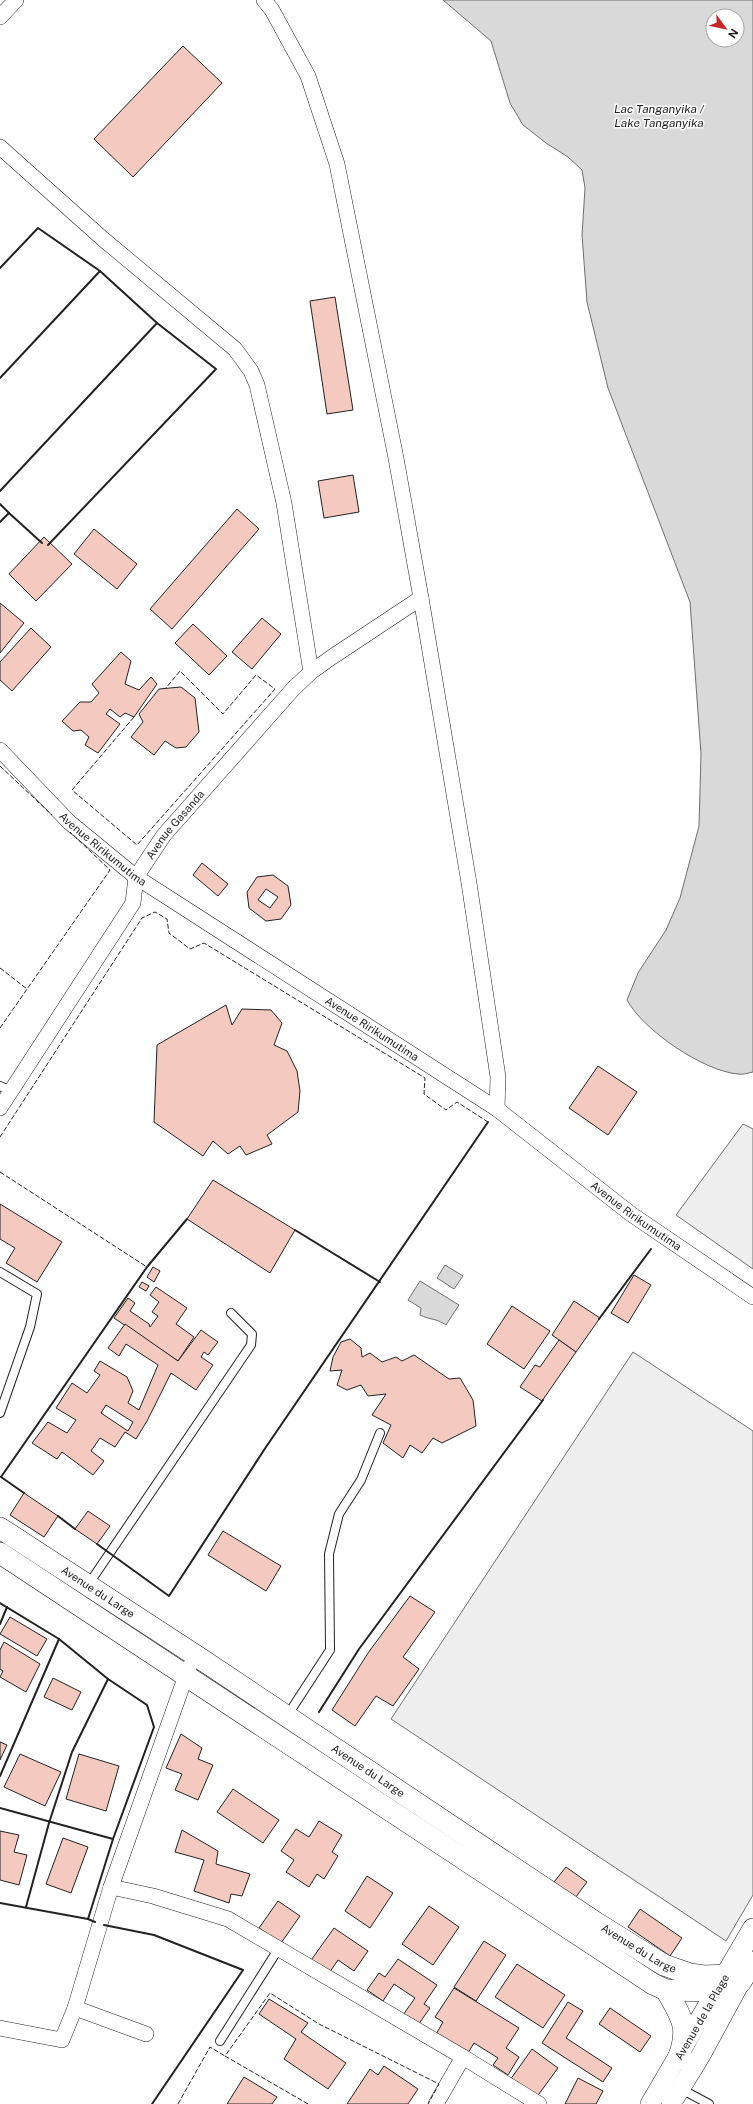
<svg xmlns="http://www.w3.org/2000/svg" width="753" height="2104" font-family="'Public Sans',sans-serif">
	<style>
		.green { fill: #eee; stroke: #6f6f6f }
		.water { fill: #d9d9d9; stroke: #6f6f6f; fill-rule: evenodd }
		.building { fill: #f3c9c0; stroke: #222; fill-rule: evenodd }
		.lines { fill: none; stroke-linecap: round; stroke-linejoin: round }
		.service-casing { stroke: #222; stroke-width: 10 }
		.minor-casing { stroke: #222; stroke-width: 16 }
		.tertiary-casing { stroke: #222; stroke-width: 20 }
		.secondary-casing { stroke: #222; stroke-width: 22 }
		.service { stroke: #fff; stroke-width: 8 }
		.minor { stroke: #fff; stroke-width: 15 }
		.tertiary { stroke: #fff; stroke-width: 19 }
		.secondary { stroke: #fff; stroke-width: 21 }
		.fence { stroke: #222; stroke-width: 1; stroke-dasharray: 5 2; stroke-linecap: butt }
		.wall { stroke: #222; stroke-width: 2 }
		.labels { text-anchor: middle; dominant-baseline: central; stroke-width: 3; stroke-linejoin: round; paint-order: stroke }
		.street-label { font-size: 11px; fill: #222; stroke: #fff }
		.water-label { font-size: 12px; font-style: italic; fill: #222; stroke: #fff }
	</style>
	<rect width="100%" height="100%" fill="#fff"/>
	<g class="green">
		<path d="M743 1124 753 1129V1269L676 1215Z"/>
		<path d="M633 1352 753 1431V1895L726 1941 391 1719Z"/>
	</g>
	<g class="water">
		<path d="M443 0H753V1072C748 1073 742 1075 738 1074 703 1071 643 1030 627 1000L638 973 666 930 680 898 699 826 701 754 690 602 608 388 587 302 582 235 585 188 582 170 568 157 546 143 523 125 510 103 491 41ZM713 16H737V40H713Z"/>
		<path d="M445 1265 463 1276 454 1289 437 1278Z"/>
		<path d="M420 1281 459 1305 446 1325C436 1318 430 1320 420 1315L421 1308 408 1300Z"/>
	</g>
	<g class="building">
		<path d="M183 46 222 83 133 177 94 139Z"/>
		<path d="M335 297 353 410 327 414 310 301Z"/>
		<path d="M353 475 359 512 324 518 318 481Z"/>
		<path d="M237 509 259 529 172 629 150 609Z"/>
		<path d="M94 529 137 564 117 589 74 554Z"/>
		<path d="M44 537 72 564 36 601 9 574Z"/>
		<path d="M0 603 24 623 0 653Z"/>
		<path d="M262 618 281 634 252 669 232 652Z"/>
		<path d="M193 624 227 656 209 675 175 643Z"/>
		<path d="M31 628 51 647 12 691 0 680V662Z"/>
		<path d="M121 652 131 661 125 684 139 690 151 677 157 684 134 717 125 713 120 717 110 709 106 714 120 724 98 753 85 745 89 737 81 730 73 731 62 721 80 702H91L99 693 92 684Z"/>
		<path d="M181 687 195 698 199 732 186 747 176 748 165 741 154 755 131 737 143 722 139 714 159 689Z"/>
		<path d="M202 863 228 884 218 896 193 875Z"/>
		<path d="M273 875 288 886 291 905 281 919 266 921 249 908 247 892 257 877ZM266 889 278 897 270 908 258 900Z"/>
		<path d="M226 1005 232 1025 242 1009 271 1010 282 1023 274 1045 287 1051 297 1071 300 1091 298 1112 267 1135 272 1144 246 1155 240 1146 228 1154 213 1141 203 1156 154 1122 157 1045Z"/>
		<path d="M598 1066 637 1092 608 1135 569 1108Z"/>
		<path d="M213 1180 295 1230 270 1273 187 1219Z"/>
		<path d="M0 1204 62 1242 37 1282 6 1263 15 1248 0 1239Z"/>
		<path d="M153 1267 160 1271 154 1282 147 1277Z"/>
		<path d="M634 1275 651 1285 628 1323 611 1313Z"/>
		<path d="M142 1282 149 1286 146 1291 139 1287Z"/>
		<path d="M156 1287 187 1308 176 1324 194 1337 178 1361 114 1318 128 1298 135 1303 130 1311 149 1324 150 1327 158 1316 152 1312 159 1302 150 1295Z"/>
		<path d="M574 1301 600 1318 576 1352 552 1335Z"/>
		<path d="M512 1306 550 1331 524 1369 487 1344Z"/>
		<path d="M125 1324 178 1361 201 1330 218 1342 208 1355 204 1352 201 1357 213 1365 196 1390 171 1373 147 1421 136 1439 125 1432 115 1447 100 1438 91 1451 104 1461 93 1475 62 1452 57 1459 32 1443 48 1422 67 1433 76 1420 56 1408 72 1383 87 1393 100 1375 94 1371 100 1361 127 1377 133 1391 128 1403 139 1410 158 1365 126 1344 119 1356 108 1348ZM106 1405 133 1422 128 1431 101 1413Z"/>
		<path d="M350 1339 361 1348 362 1357 370 1353 382 1362 396 1357 402 1361 414 1355 449 1379 460 1378 473 1400 476 1426 442 1443 433 1438 422 1453 410 1445 403 1458 383 1443 391 1425 372 1415 386 1394 368 1396 361 1385 347 1390 337 1385 342 1370 330 1371 333 1357 341 1342Z"/>
		<path d="M559 1340 576 1352 542 1401 520 1387 535 1365 540 1367Z"/>
		<path d="M24 1493 58 1516 44 1537 10 1515Z"/>
		<path d="M88 1511 110 1526 97 1544 75 1529Z"/>
		<path d="M223 1531 281 1566 266 1591 208 1555Z"/>
		<path d="M410 1596 435 1612 403 1657 419 1669 393 1706 376 1696 355 1726 332 1710 368 1653Z"/>
		<path d="M10 1617 47 1639 37 1656 0 1634Z"/>
		<path d="M4 1642 40 1664 26 1692 0 1677 3 1671 0 1669V1650Z"/>
		<path d="M53 1678 81 1692 72 1710 44 1697Z"/>
		<path d="M181 1734 202 1748 198 1759 213 1765 198 1800 175 1790 182 1774 166 1768Z"/>
		<path d="M0 1742 7 1745 0 1760Z"/>
		<path d="M20 1754 61 1772 45 1806 4 1787Z"/>
		<path d="M79 1754 119 1766 106 1811 66 1799Z"/>
		<path d="M233 1789 279 1820 263 1843 217 1812Z"/>
		<path d="M319 1821 342 1835 332 1852 338 1856 324 1879 317 1874 309 1887 286 1872 294 1860 281 1851 296 1829 309 1837Z"/>
		<path d="M182 1830 218 1851 216 1864 250 1874 242 1896 231 1894 229 1903 194 1891 204 1860 175 1852Z"/>
		<path d="M0 1831 19 1835 14 1852 27 1855 19 1885 0 1880Z"/>
		<path d="M63 1838 88 1847 71 1893 46 1884Z"/>
		<path d="M566 1867 587 1882 575 1898 554 1882Z"/>
		<path d="M367 1876 393 1893 370 1928 345 1911Z"/>
		<path d="M278 1901 300 1916 281 1943 259 1928Z"/>
		<path d="M429 1906 459 1927 433 1965 402 1944Z"/>
		<path d="M640 1909 682 1938 670 1956 628 1927Z"/>
		<path d="M334 1928 368 1951 354 1971 338 1960 327 1976 309 1963Z"/>
		<path d="M484 1941 506 1955 476 2001 454 1987Z"/>
		<path d="M398 1959 437 1985 424 2004 430 2008 418 2025 403 2015 415 1998 394 1984 383 2001 367 1990 379 1973 385 1977Z"/>
		<path d="M517 1964 565 1995 543 2028 495 1997Z"/>
		<path d="M454 1988 519 2028 506 2048 519 2057 508 2075 493 2065 498 2058 474 2043 466 2056 435 2036 443 2022 435 2017Z"/>
		<path d="M269 1999 308 2023 301 2032 346 2063 328 2089 284 2059 296 2039 259 2014Z"/>
		<path d="M568 2002 583 2011 566 2038 612 2068 603 2082 542 2043Z"/>
		<path d="M610 2008 651 2036 640 2052 599 2024Z"/>
		<path d="M532 2049 558 2068 536 2098 510 2080Z"/>
		<path d="M384 2066 418 2089 408 2104H347L370 2069 378 2075Z"/>
		<path d="M244 2077 277 2097 272 2104H227Z"/>
		<path d="M578 2078 603 2091 596 2104H565Z"/>
	</g>
	<g class="lines">
		<defs>
			<g id="service">
				<path d="M0 1086 11 1091"/>
				<path d="M0 1272 37 1294 30 1327 0 1413"/>
				<path d="M88 1585 251 1345 252 1334 231 1313"/>
				<path d="M287 1716 330 1650 329 1554 339 1514 361 1480 380 1433"/>
				<path d="M220 2041 279 1948"/>
				<path d="M681 2089 709 2104"/>
			</g>
			<g id="minor">
				<path d="M264 0 272 10 308 76 337 164 396 458 421 598 469 883 498 1077 497 1109"/>
				<path d="M0 17 16 0"/>
				<path d="M0 147 103 239 235 349 251 371 257 385 284 503 311 672"/>
				<path id="s1" d="M0 750 69 822 136 877 497 1109 631 1214 753 1297"/>
				<path id="s2" d="M0 1108 133 903 136 877 164 835 293 689 311 672 332 657 421 598"/>
				<path d="M189 1667 111 1887 153 1896 228 1919 463 2057 539 2104"/>
				<path d="M75 2008 146 2034"/>
				<path d="M0 2028 62 2040 75 2008 111 1887"/>
				<path d="M436 2104 463 2057"/>
			</g>
			<g id="tertiary">
				<path d="M650 2104 716 1991"/>
				<path d="M671 2104 701 2055 740 1983"/>
			</g>
			<g id="secondary">
				<path id="s3" d="M0 1528 195 1655 595 1922 664 1965 690 1974 704 1976 726 1975 746 1970"/>
				<path d="M0 1553 653 1984 666 1990 716 1991 740 1983 753 1962"/>
				<path d="M722 1982 753 1929"/>
				<path d="M666 1990C682 2018 690 2027 678 2059"/>
			</g>
		</defs>
		<use href="#service" class="service-casing"/>
		<use href="#minor" class="minor-casing"/>
		<use href="#tertiary" class="tertiary-casing"/>
		<use href="#secondary" class="secondary-casing"/>
		<use href="#service" class="service"/>
		<use href="#minor" class="minor"/>
		<use href="#tertiary" class="tertiary"/>
		<use href="#secondary" class="secondary"/>
		<g class="fence">
			<path d="M134 717 72 790 137 845 275 689 256 675 223 714 180 671 166 688"/>
			<path d="M0 766 52 815"/>
			<path d="M0 968 27 989"/>
			<path d="M0 1028 110 870 70 832"/>
			<path d="M0 1137 142 918 155 912 167 919 169 933 190 949 204 943 425 1078 424 1094 446 1110 457 1102 488 1122"/>
			<path d="M0 1172 147 1267"/>
			<path d="M0 1476 1 1477"/>
			<path d="M178 2104 210 2047 225 2056"/>
			<path d="M308 2104 225 2056 270 1993 319 2024 439 2084 428 2104"/>
		</g>
		<g class="wall">
			<path d="M0 268 38 228 100 271 0 378"/>
			<path d="M0 491 157 323 100 271"/>
			<path d="M0 504 9 513 0 522"/>
			<path d="M9 513 42 543"/>
			<path d="M48 545 216 369 157 323"/>
			<path d="M295 1230 380 1282"/>
			<path d="M599 1319 651 1249"/>
			<path d="M24 1493 1 1477 147 1267 187 1219"/>
			<path d="M58 1516 75 1529"/>
			<path d="M97 1544 169 1596 266 1447 488 1122"/>
			<path d="M0 1603 59 1639 108 1679 147 1705 154 1727 113 1839 88 1919"/>
			<path d="M0 1624 7 1607"/>
			<path d="M319 1712 359 1649 543 1400"/>
			<path d="M0 1776 59 1639"/>
			<path d="M0 1808 113 1839"/>
			<path d="M0 1903 88 1919 95 1922"/>
			<path d="M26 1907 49 1823 72 1752 108 1679"/>
			<path d="M104 1925 154 1935 243 1970 152 2104"/>
		</g>
	</g>
	<g class="labels">
		<g class="street-label">
			<text stroke="none"><textPath href="#s2" startOffset="336">Avenue Gasanda</textPath></text>
			<text stroke="none"><textPath href="#s1" startOffset="143">Avenue Ririkumutima</textPath></text>
			<text stroke="none"><textPath href="#s1" startOffset="467">Avenue Ririkumutima</textPath></text>
			<text stroke="none"><textPath href="#s1" startOffset="791">Avenue Ririkumutima</textPath></text>
			<text stroke="none"><textPath href="#s3" startOffset="117">Avenue du Large</textPath></text>
			<text stroke="none"><textPath href="#s3" startOffset="441">Avenue du Large</textPath></text>
			<text stroke="none"><textPath href="#s3" startOffset="765">Avenue du Large</textPath></text>
			<text transform="translate(702 2017) rotate(-60)">Avenue de la Plage</text>
		</g>
		<g class="water-label">
			<text x="659" y="109">Lac Tanganyika /<tspan x="659" dy="14">Lake Tanganyika</tspan></text>
		</g>
	</g>
	<g transform="translate(725 28) rotate(123)"><circle r="19" fill="#ffffff" stroke="#a7a7a7"/>
	<path d="M0-3L7 15L0 10L-7 15Z" fill="#c62828"/>
	<text y="-6" font-size="11" font-weight="bold" text-anchor="middle" fill="#222222">N</text>
	</g>
</svg>
